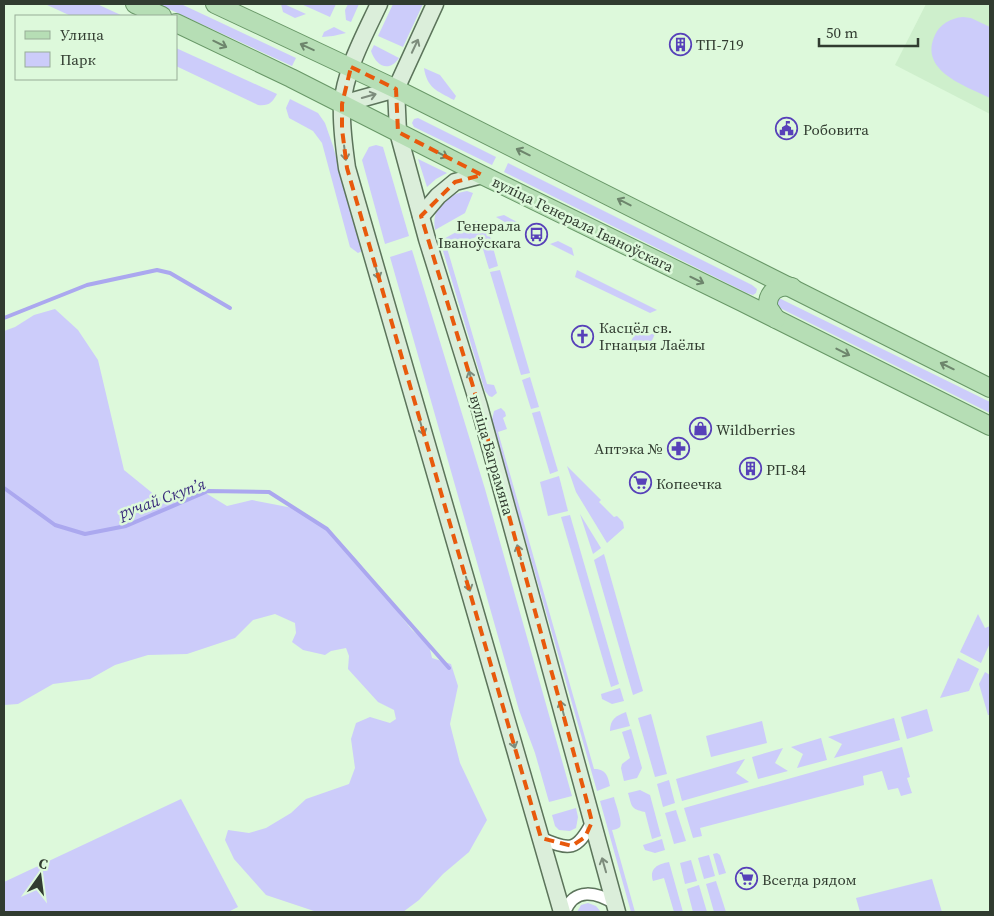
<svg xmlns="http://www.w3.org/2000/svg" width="994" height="916" font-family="'Source Serif 4',serif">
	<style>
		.built { fill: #ceefcc }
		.green { fill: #ccccfa }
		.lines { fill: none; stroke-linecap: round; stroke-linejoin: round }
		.stream { stroke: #aba8ef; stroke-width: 4 }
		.street-casing { stroke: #5c745b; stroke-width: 14 }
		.secondary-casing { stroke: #5c745b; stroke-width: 19 }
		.primary-casing { stroke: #689767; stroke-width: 20 }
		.street { stroke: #fff; stroke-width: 11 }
		.secondary { stroke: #dbeeda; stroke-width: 16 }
		.primary { stroke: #b6deb5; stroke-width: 18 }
		.oneway { stroke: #6d856c }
		.oneway2 { stroke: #7d8c7c }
		.marked { fill: none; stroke: #e8590c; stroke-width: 4; stroke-dasharray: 10 6; stroke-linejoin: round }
		.labels { text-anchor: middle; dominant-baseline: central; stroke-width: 5; stroke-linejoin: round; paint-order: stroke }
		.poi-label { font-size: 15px; fill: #313c30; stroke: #ddf9db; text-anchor: start }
		.street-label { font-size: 15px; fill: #313c30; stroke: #ddf9db }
		.water-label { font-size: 16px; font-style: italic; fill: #392b7c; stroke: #ddf9db }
	</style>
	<rect width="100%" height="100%" fill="#ddf9db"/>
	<path class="built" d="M926 4H990V114L895 65Z"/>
	<g class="green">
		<path d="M45 4H97L123 16H71Z"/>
		<path d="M158 4H181L296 58 292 66Z"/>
		<path d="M281 4H284L306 14 295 18 283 12Z"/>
		<path d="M301 4H336L330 17Z"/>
		<path d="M348 4H359L351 22 346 20 345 10Z"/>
		<path d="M393 4H423L403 47 378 36Z"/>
		<path d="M963 17 971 18 990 27V98C966 86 918 71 935 35 940 24 951 18 963 17Z"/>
		<path d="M334 27 346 33 333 36 322 37 324 32Z"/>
		<path d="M374 45 399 58C389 73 376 66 371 51Z"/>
		<path d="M176 48 277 94C272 103 269 106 258 105L176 66Z"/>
		<path d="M424 68 440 75 456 96 454 100C437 91 427 88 424 68Z"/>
		<path d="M290 99 318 113 325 123 333 146 362 251 358 253 350 247 322 143 313 131 289 118 286 108Z"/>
		<path d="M418 118 496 157 492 165 414 127 412 123 414 119Z"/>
		<path d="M376 145 383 147 409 236 385 244 362 160 369 147Z"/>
		<path d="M418 159 447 173 436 179 427 187Z"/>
		<path d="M508 163 752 285 757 289 756 293 753 295 747 293 504 172Z"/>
		<path d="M467 191 473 193 465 213 435 230C431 206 446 195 467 191Z"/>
		<path d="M504 215 517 222 519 230 496 217Z"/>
		<path d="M476 221 487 225 498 266 489 269 479 236 447 248 487 384 494 385 497 393 492 397 489 396 485 391 440 241Z"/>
		<path d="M558 241 572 248 574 256 550 244Z"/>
		<path d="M412 250 485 489 572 796 549 802 535 753 519 710 390 257Z"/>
		<path d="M500 270 530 373 521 375 490 272Z"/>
		<path d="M577 270 657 310 650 313 575 277Z"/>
		<path d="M776 299H781L990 402V413L778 307 774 304Z"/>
		<path d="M55 309 78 330 98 360 124 470 156 496 174 501 199 489 227 506 252 500 298 509 329 530 357 560 412 630 429 645 432 658 451 664 458 686 450 724 460 763 487 820 469 852 443 874 419 900 403 912H317L266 895 234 859 225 840 228 830 249 833 266 828 291 813 306 799 349 784 355 768 351 739 356 723 370 717 390 723 396 719 394 710 378 702 348 669 349 656 346 648 331 651 325 655 303 650 292 642 296 633 295 623 275 614 253 620 235 638 187 654 148 655 115 665 90 679 53 684 18 704 4 705V331L15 327 34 315Z"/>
		<path d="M635 334H655L647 351 630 343Z"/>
		<path d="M530 377 539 407 531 409 522 380Z"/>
		<path d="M501 408 505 412 506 416 503 418 507 429 498 432 594 769C606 769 608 776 610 786L597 791 495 433 492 420 494 411Z"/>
		<path d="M540 411 558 471 550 474 532 413Z"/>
		<path d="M567 466 601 500 599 502 614 517 617 516 623 522 624 528 607 543 576 492Z"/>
		<path d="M559 476 568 511 548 516 540 482Z"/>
		<path d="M580 514 601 548 593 554Z"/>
		<path d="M570 515 619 684 611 687 561 517Z"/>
		<path d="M604 554 643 691 633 695 594 560Z"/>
		<path d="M978 614 985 628 990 626V643L981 663 960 652Z"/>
		<path d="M958 658 979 669 969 691 940 698Z"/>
		<path d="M985 672 990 675V715H988L979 684Z"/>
		<path d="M620 688 624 701 612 704 602 699 601 694Z"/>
		<path d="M927 709 933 731 907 739 901 717Z"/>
		<path d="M626 712 630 726 610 731C610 719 616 716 626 712Z"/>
		<path d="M651 714 667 774 655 777 638 718Z"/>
		<path d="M894 718 900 740 834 758 842 744 828 737Z"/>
		<path d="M762 721 767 743 711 757 706 736Z"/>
		<path d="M631 729 642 768 637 778 624 781 621 768 622 764 630 758 622 732Z"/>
		<path d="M821 738 827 760 797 768 803 754 791 747Z"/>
		<path d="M902 747 910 777 907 778 912 793 901 796 898 788 888 790 882 771 863 776 864 785 700 828 702 836 693 838 684 808Z"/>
		<path d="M783 748 775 763 788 771 758 779 752 757Z"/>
		<path d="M745 759 736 773 749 782 682 801 676 779Z"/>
		<path d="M669 780 675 803 663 807 657 784Z"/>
		<path d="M640 790 650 795 661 836 652 839 645 812C630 809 632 806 628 793Z"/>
		<path d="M614 797C615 803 623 822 620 827 618 829 614 830 612 830L635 912H631L600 801Z"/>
		<path d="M181 799 238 907 228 912H4V882Z"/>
		<path d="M576 808 578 817 576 828 570 831 559 830 555 826 552 815Z"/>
		<path d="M676 810 686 841 674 844 665 813Z"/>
		<path d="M662 839 665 850 655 853 645 850 643 845Z"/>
		<path d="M717 853 720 855 726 873 719 875 713 854Z"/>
		<path d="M709 855 715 876 704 879 698 858Z"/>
		<path d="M691 860 697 881 685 884 680 863Z"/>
		<path d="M669 862 683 912H674L664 878 653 881C649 868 658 864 669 862Z"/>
		<path d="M932 879 942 912H860L856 898Z"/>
		<path d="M716 881 726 912H714L706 884Z"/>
		<path d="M699 885 707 912H693L687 889Z"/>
		<path d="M588 903 596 906 601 912H577L581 905Z"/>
	</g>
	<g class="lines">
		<g class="stream">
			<path d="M4 318 87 285 157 270 170 273 230 308"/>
			<path d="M4 488 55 525 85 534 126 526 208 491 269 492 327 529 449 668"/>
		</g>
		<defs>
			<g id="street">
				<path d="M541 838C570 851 577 851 592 822"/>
				<path d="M565 912C574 887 597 892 615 904"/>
			</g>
			<g id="secondary">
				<path d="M379 4C364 36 345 70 342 106 341 126 344 147 347 168L562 912"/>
				<path d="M435 4 396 89 398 132 427 239 479 406 617 912"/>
				<path d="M342 104 396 89"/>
				<path d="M421 216 438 196 455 182 482 175"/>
			</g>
			<g id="primary">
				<path d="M135 4 162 16"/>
				<path d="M215 4 396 89 990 388"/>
				<path d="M176 23 291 78 482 175 742 302 990 426"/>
				<path d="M776 319 768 307C767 293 777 284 792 287"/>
			</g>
		</defs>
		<use href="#street" class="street-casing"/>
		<use href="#secondary" class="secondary-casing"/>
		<use href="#primary" class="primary-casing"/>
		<use href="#street" class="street"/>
		<use href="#secondary" class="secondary"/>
		<use href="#primary" class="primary"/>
	</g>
	<defs><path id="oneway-shaft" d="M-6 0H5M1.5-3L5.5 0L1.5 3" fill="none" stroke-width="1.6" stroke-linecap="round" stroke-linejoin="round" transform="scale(1.25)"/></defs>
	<g class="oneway">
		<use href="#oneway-shaft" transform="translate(220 44) rotate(26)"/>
		<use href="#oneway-shaft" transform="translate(307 47) rotate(-155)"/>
		<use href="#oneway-shaft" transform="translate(523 152) rotate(-154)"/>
		<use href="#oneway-shaft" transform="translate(441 154) rotate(27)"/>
		<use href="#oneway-shaft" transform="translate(624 202) rotate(-153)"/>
		<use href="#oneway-shaft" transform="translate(697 280) rotate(26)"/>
		<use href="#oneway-shaft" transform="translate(843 352) rotate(27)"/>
		<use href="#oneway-shaft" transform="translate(947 366) rotate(-154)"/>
	</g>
	<g class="oneway2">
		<use href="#oneway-shaft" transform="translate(415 46) rotate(-65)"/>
		<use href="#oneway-shaft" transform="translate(369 96) rotate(-16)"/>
		<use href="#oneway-shaft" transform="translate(345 153) rotate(83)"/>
		<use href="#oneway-shaft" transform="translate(377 272) rotate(74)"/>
		<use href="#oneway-shaft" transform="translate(471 378) rotate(-107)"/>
		<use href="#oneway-shaft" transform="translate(422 428) rotate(74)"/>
		<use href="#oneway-shaft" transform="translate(519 552) rotate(-105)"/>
		<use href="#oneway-shaft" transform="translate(468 584) rotate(74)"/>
		<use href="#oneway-shaft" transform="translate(562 708) rotate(-105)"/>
		<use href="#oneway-shaft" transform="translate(513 741) rotate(74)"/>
		<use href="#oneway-shaft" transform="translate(604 865) rotate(-106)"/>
	</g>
	<path class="marked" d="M351 67 396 89 398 132 482 175 455 182 421 216 479 406 586 798 592 822 585 837 572 846 541 838 347 168 342 129V104Z"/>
	<defs>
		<symbol id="building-ring" viewBox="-11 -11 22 22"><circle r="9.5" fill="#ddf9db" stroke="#5741b9" stroke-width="1.5"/><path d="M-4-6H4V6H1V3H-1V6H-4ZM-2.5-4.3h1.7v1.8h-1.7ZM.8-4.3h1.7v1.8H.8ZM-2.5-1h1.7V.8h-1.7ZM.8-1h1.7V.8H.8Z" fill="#5741b9"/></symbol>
		<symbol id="civic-ring" viewBox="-11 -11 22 22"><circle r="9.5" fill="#ddf9db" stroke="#5741b9" stroke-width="1.5"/><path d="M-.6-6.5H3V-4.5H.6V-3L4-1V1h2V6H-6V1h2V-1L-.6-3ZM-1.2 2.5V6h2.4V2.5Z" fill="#5741b9"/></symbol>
		<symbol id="bus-ring" viewBox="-11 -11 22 22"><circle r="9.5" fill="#ddf9db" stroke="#5741b9" stroke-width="1.5"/><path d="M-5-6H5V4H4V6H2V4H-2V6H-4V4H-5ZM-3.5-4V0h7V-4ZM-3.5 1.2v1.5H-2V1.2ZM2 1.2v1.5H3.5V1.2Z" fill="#5741b9"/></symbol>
		<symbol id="church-ring" viewBox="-11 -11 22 22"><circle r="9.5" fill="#ddf9db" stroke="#5741b9" stroke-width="1.5"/><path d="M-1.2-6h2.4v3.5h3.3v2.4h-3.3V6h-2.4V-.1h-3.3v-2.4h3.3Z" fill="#5741b9"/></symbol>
		<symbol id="shop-ring" viewBox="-11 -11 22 22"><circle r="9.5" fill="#ddf9db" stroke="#5741b9" stroke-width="1.5"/><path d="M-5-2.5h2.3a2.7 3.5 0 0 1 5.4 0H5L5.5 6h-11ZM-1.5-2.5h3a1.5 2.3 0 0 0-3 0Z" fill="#5741b9"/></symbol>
		<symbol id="pharmacy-ring" viewBox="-11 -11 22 22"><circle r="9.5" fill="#ddf9db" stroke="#5741b9" stroke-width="1.5"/><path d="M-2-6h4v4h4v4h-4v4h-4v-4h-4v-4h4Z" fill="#5741b9"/></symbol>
		<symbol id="supermarket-ring" viewBox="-11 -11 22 22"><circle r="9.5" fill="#ddf9db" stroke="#5741b9" stroke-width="1.5"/><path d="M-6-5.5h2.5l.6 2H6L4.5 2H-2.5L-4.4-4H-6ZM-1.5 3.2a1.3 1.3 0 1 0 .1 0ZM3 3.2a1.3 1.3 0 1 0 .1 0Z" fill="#5741b9"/></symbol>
	</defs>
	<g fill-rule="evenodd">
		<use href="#building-ring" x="668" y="32" width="25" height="25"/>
		<use href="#civic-ring" x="774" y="116" width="25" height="25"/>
		<use href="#bus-ring" x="524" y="222" width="25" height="25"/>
		<use href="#church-ring" x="570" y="324" width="25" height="25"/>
		<use href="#shop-ring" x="688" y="416" width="25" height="25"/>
		<use href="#pharmacy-ring" x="666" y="436" width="25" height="25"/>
		<use href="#building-ring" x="738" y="456" width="25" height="25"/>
		<use href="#supermarket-ring" x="628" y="470" width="25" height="25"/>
		<use href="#supermarket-ring" x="734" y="866" width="25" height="25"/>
	</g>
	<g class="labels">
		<g class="poi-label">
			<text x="696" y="44">ТП-719</text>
			<text x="803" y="129">Робовита</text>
			<text x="521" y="225" text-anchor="end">Генерала<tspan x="521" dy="17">Іваноўскага</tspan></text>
			<text x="599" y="327">Касцёл св.<tspan x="599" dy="17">Ігнацыя Лаёлы</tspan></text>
			<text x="716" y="429">Wildberries</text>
			<text x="663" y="448" text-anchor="end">Аптэка №</text>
			<text x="766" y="469">РП-84</text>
			<text x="656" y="483">Копеечка</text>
			<text x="762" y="879">Всегда рядом</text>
		</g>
		<g class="street-label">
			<text transform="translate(583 224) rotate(26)">вуліца Генерала Іваноўскага</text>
			<text transform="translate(492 455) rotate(74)">вуліца Баграмяна</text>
		</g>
		<g class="water-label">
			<text transform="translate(162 498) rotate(-20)">ручай Скупʼя</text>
		</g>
	</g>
	<rect width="994" height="916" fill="none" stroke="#313c30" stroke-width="10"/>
	<rect x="15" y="15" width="162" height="65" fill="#ddf9db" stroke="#98ad97"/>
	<rect x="25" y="31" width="25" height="8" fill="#b6deb5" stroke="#98ad97"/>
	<text x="60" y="40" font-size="15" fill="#313c30">Улица</text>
	<rect x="25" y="52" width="25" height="15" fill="#ccccfa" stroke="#98ad97"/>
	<text x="60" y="65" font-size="15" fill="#313c30">Парк</text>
	<g transform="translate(40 876) rotate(14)" stroke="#ddf9db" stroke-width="4" paint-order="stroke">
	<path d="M0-4L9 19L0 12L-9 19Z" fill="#313c30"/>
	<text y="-8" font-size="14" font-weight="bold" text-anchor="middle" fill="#313c30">С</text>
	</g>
	<path d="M819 38v8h99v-8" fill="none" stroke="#313c30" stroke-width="2.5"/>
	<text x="826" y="38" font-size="15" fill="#313c30" stroke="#ddf9db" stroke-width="4" paint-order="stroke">50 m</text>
</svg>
